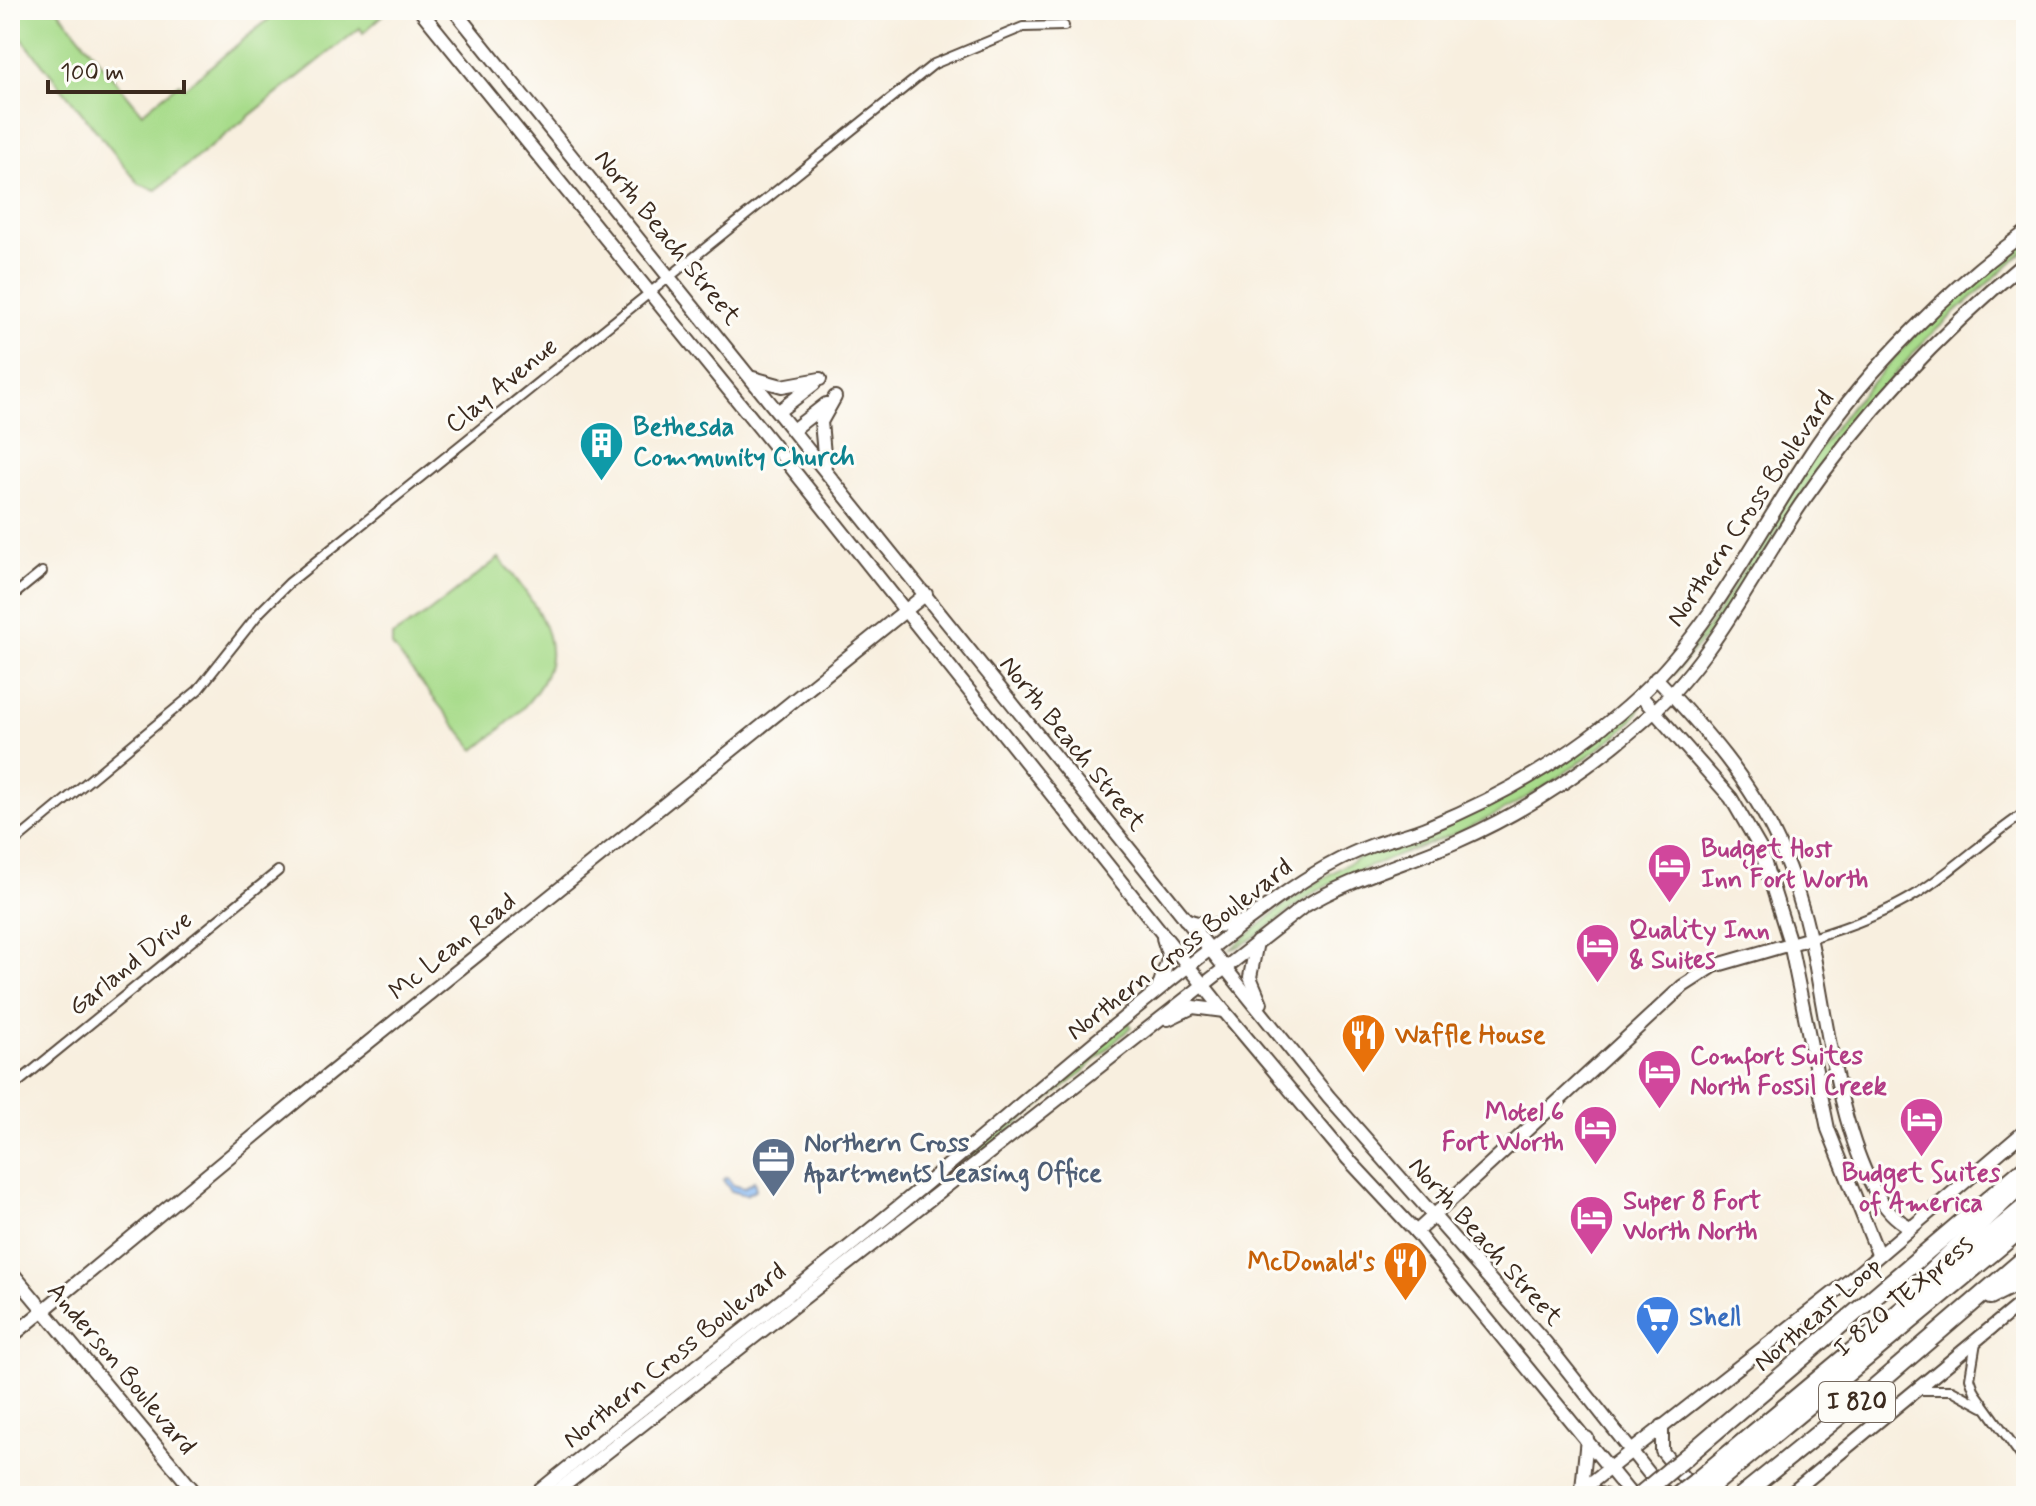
<svg xmlns="http://www.w3.org/2000/svg" width="2036" height="1506" font-family="Mynerve,sans-serif">
	<style>
		.green { fill: #a8dc8b; stroke: #728354; stroke-width: 2 }
		.water { fill: #88baf5; stroke: #62728a; stroke-width: 2 }
		.lines { fill: none; stroke-linecap: round; stroke-linejoin: round }
		.street-casing { stroke: #57483b; stroke-width: 12 }
		.secondary-casing { stroke: #57483b; stroke-width: 16 }
		.highway-casing { stroke: #57483b; stroke-width: 20 }
		.street { stroke: #fff; stroke-width: 8 }
		.secondary { stroke: #fff; stroke-width: 12 }
		.highway { stroke: #fff; stroke-width: 16 }
		.highway-bridge-casing { stroke: #57483b; stroke-width: 20; stroke-linecap: butt }
		.highway-bridge { stroke: #fff; stroke-width: 16 }
		.labels { text-anchor: middle; dominant-baseline: central; stroke-width: 6; stroke-linejoin: round; paint-order: stroke }
		.shield { fill: #fdfcf7; stroke: #75695f; stroke-width: 2 }
		.shield-label { font-size: 24px; font-weight: bold; fill: #3b2a1e }
		.street-label { font-size: 26px; fill: #3b2a1e; stroke: #fdfcf7 }
		.culture-label { font-size: 26px; font-weight: bold; fill: #0d838f; stroke: #fdfcf7; text-anchor: start }
		.hotel-label { font-size: 26px; font-weight: bold; fill: #b23c85; stroke: #fdfcf7; text-anchor: start }
		.food-label { font-size: 26px; font-weight: bold; fill: #c56008; stroke: #fdfcf7; text-anchor: start }
		.service-label { font-size: 26px; font-weight: bold; fill: #4e5e75; stroke: #fdfcf7; text-anchor: start }
		.shop-label { font-size: 26px; font-weight: bold; fill: #366cbe; stroke: #fdfcf7; text-anchor: start }
	</style>
	<rect width="100%" height="100%" fill="#fdfcf7"/>
	<filter id="ink" filterUnits="userSpaceOnUse"><feTurbulence type="fractalNoise" baseFrequency=".0125" numOctaves="2"/><feDisplacementMap in="SourceGraphic" scale="16" xChannelSelector="R" yChannelSelector="G"/><feConvolveMatrix kernelMatrix="1 2 1 2 8 2 1 2 1" color-interpolation-filters="sRGB"/></filter>
	<filter id="wash" filterUnits="userSpaceOnUse"><feTurbulence type="fractalNoise" baseFrequency=".006" numOctaves="4" result="noise"/><feDisplacementMap in="SourceGraphic" scale="32" xChannelSelector="R" yChannelSelector="G"/><feGaussianBlur stdDeviation="1.8" result="paint"/><feColorMatrix in="noise" values="0 0 0 0 0 0 0 0 0 0 0 0 0 0 0 0 0 1.4 0 .05"/><feComposite in="paint" operator="in"/></filter>
	<g filter="url(#wash)">
		<rect width="100%" height="100%" fill="#f8efdf"/>
		<g class="green">
			<path d="M10 10H58L142 113 179 83 184 88 280 10H389L363 33 360 28 156 190 139 184 10 24Z"/>
			<path d="M2026 237V249L1925 340 1860 414 1814 475 1723 617 1671 677 1718 612 1804 469 1851 406 1925 324Z"/>
			<path d="M499 558C575 648 566 678 475 750L392 646V636L428 613Z"/>
			<path d="M1638 705 1641 706C1635 723 1613 738 1598 749 1556 781 1511 809 1463 830 1416 851 1367 864 1321 889 1298 901 1250 946 1231 949L1282 907 1330 874 1360 857 1457 820Z"/>
			<path d="M1129 1022 1131 1027 1077 1077 938 1186 960 1163Z"/>
		</g>
		<path class="water" d="M727 1177 733 1185 744 1188 754 1181 756 1189 746 1195 731 1191 723 1180Z"/>
	</g>
	<g filter="url(#ink)">
		<g class="lines">
			<defs>
				<g id="street">
					<path d="M10 598 42 572"/>
					<path d="M10 846 198 690 260 612 289 583 934 64 1023 27 1064 26"/>
					<path d="M1811 938C1848 927 1885 914 1918 893 1955 869 1988 837 2026 812"/>
					<path d="M10 1089 278 871"/>
					<path d="M1976 1342 1970 1378 1975 1392 2026 1463"/>
					<path d="M1918 1390H1952L1983 1407"/>
				</g>
				<g id="secondary">
					<path d="M420 10 771 442 1224 1011 1348 1159 1416 1232 1632 1496"/>
					<path d="M454 10 1329 1097 1545 1342 1667 1496"/>
					<path d="M753 378 782 386 820 379"/>
					<path d="M779 411 814 384"/>
					<path d="M794 429 826 404"/>
					<path d="M825 465 821 422 835 397"/>
					<path d="M1656 678C1703 727 1751 781 1779 844 1792 874 1804 910 1811 942 1826 1009 1845 1201 1911 1227"/>
					<path d="M1640 695 1731 798 1760 848 1790 943 1828 1129 1878 1254"/>
					<path d="M1185 919C1205 927 1224 928 1245 921"/>
					<path d="M1257 942 1250 977 1261 1003"/>
					<path d="M1158 989 1169 957 1163 938"/>
					<path d="M1168 1019 1193 1007 1224 1011"/>
					<path d="M1416 1232 1683 986 1714 966 1811 938"/>
					<path d="M10 1270 198 1496"/>
					<path d="M10 1338 328 1075 926 594"/>
					<path d="M1662 1426V1451L1695 1492"/>
					<path d="M1582 1489 1587 1438"/>
					<path d="M1582 1489 1606 1496"/>
					<path d="M533 1496C651 1399 774 1309 892 1212 1020 1107 1144 995 1278 898 1307 877 1340 857 1373 845 1392 838 1412 834 1430 826 1505 795 1580 751 1640 695 1715 624 1760 528 1817 444 1869 368 1952 285 2026 232"/>
					<path d="M551 1496 1303 907C1352 877 1406 864 1458 841 1524 812 1587 770 1641 723 1712 663 1750 579 1801 504 1865 411 1940 333 2026 261"/>
					<path d="M1574 1496 1850 1280 2026 1130"/>
					<path d="M1788 1496 2026 1299"/>
				</g>
				<g id="highway">
					<path d="M1915 1287 2025 1181"/>
					<path d="M1990 1296 2010 1286 2026 1272"/>
					<path d="M1687 1456 2026 1167"/>
					<path d="M1695 1482 2026 1206"/>
					<path d="M1700 1496 2026 1225"/>
					<path d="M1741 1496 1863 1397 2026 1257"/>
				</g>
			</defs>
			<use href="#street" class="street-casing"/>
			<use href="#secondary" class="secondary-casing"/>
			<use href="#highway" class="highway-casing"/>
			<use href="#street" class="street"/>
			<use href="#secondary" class="secondary"/>
			<use href="#highway" class="highway"/>
			<defs>
				<g id="highway-bridge">
					<path d="M1639 1496 1687 1456"/>
					<path d="M1677 1496 1695 1482"/>
				</g>
			</defs>
			<use href="#highway-bridge" class="highway-bridge-casing"/>
			<use href="#highway-bridge" class="highway-bridge"/>
		</g>
	</g>
	<defs>
		<symbol id="building-pin" viewBox="-11 -11 22 30"><path d="M0 17L-7.5 6A9.5 9.5 0 1 1 7.5 6Z" fill="#0f9aa8" stroke="#fdfcf7"/><path d="M-4-6H4V6H1V3H-1V6H-4ZM-2.5-4.3h1.7v1.8h-1.7ZM.8-4.3h1.7v1.8H.8ZM-2.5-1h1.7V.8h-1.7ZM.8-1h1.7V.8H.8Z" fill="#fff"/></symbol>
		<symbol id="hotel-pin" viewBox="-11 -11 22 30"><path d="M0 17L-7.5 6A9.5 9.5 0 1 1 7.5 6Z" fill="#d1479c" stroke="#fdfcf7"/><path d="M-6-4.5h1.5V1H6V5H4.5V3h-9V5H-6ZM-4 0a1.8 1.8 0 1 1 3.6 0ZM.5 0V-2.5h3Q6-2.5 6 0Z" fill="#fff"/></symbol>
		<symbol id="restaurant-pin" viewBox="-11 -11 22 30"><path d="M0 17L-7.5 6A9.5 9.5 0 1 1 7.5 6Z" fill="#e8710a" stroke="#fdfcf7"/><path d="M-5-6h1v4h1v-4h1v4h1v-4h1v5L-1.5 .5V6h-2V.5L-5-1ZM5-6V6H3V1.5H1.5Q1.5-4 5-6Z" fill="#fff"/></symbol>
		<symbol id="office-pin" viewBox="-11 -11 22 30"><path d="M0 17L-7.5 6A9.5 9.5 0 1 1 7.5 6Z" fill="#5c6f8a" stroke="#fdfcf7"/><path d="M-6-3h4V-5.5h4V-3h4V5H-6ZM-1-4.5V-3h2v-1.5ZM-6 0V1H6V0Z" fill="#fff"/></symbol>
		<symbol id="supermarket-pin" viewBox="-11 -11 22 30"><path d="M0 17L-7.5 6A9.5 9.5 0 1 1 7.5 6Z" fill="#3f7fe0" stroke="#fdfcf7"/><path d="M-6-5.5h2.5l.6 2H6L4.5 2H-2.5L-4.4-4H-6ZM-1.5 3.2a1.3 1.3 0 1 0 .1 0ZM3 3.2a1.3 1.3 0 1 0 .1 0Z" fill="#fff"/></symbol>
	</defs>
	<g fill-rule="evenodd">
		<use href="#building-pin" x="576" y="418" width="51" height="69"/>
		<use href="#hotel-pin" x="1644" y="840" width="51" height="69"/>
		<use href="#hotel-pin" x="1572" y="920" width="51" height="69"/>
		<use href="#restaurant-pin" x="1338" y="1010" width="51" height="69"/>
		<use href="#hotel-pin" x="1634" y="1046" width="51" height="69"/>
		<use href="#hotel-pin" x="1896" y="1094" width="51" height="69"/>
		<use href="#hotel-pin" x="1570" y="1102" width="51" height="69"/>
		<use href="#office-pin" x="748" y="1134" width="51" height="69"/>
		<use href="#hotel-pin" x="1566" y="1192" width="51" height="69"/>
		<use href="#restaurant-pin" x="1380" y="1238" width="51" height="69"/>
		<use href="#supermarket-pin" x="1632" y="1292" width="51" height="69"/>
	</g>
	<g class="labels">
		<rect class="shield" x="1819" y="1382" width="76" height="40" rx="6"/>
		<g class="shield-label">
			<text x="1857" y="1402">I 820</text>
		</g>
		<g class="street-label">
			<text transform="translate(667 238) rotate(51)">North Beach Street</text>
			<text transform="translate(502 386) rotate(-39)">Clay Avenue</text>
			<text transform="translate(1751 509) rotate(-56)">Northern Cross Boulevard</text>
			<text transform="translate(1072 744) rotate(51)">North Beach Street</text>
			<text transform="translate(453 947) rotate(-39)">Mc Lean Road</text>
			<text transform="translate(1180 950) rotate(-38)">Northern Cross Boulevard</text>
			<text transform="translate(131 964) rotate(-39)">Garland Drive</text>
			<text transform="translate(1485 1242) rotate(48)">North Beach Street</text>
			<text transform="translate(1904 1297) rotate(-40)">I 820 TEXpress</text>
			<text transform="translate(1818 1315) rotate(-41)">Northeast Loop</text>
			<text transform="translate(675 1356) rotate(-39)">Northern Cross Boulevard</text>
			<text transform="translate(121 1369) rotate(50)">Anderson Boulevard</text>
		</g>
		<g class="culture-label">
			<text x="633" y="428">Bethesda<tspan x="633" dy="30">Community Church</tspan></text>
		</g>
		<g class="hotel-label">
			<text x="1701" y="850">Budget Host<tspan x="1701" dy="30">Inn Fort Worth</tspan></text>
			<text x="1629" y="931">Quality Inn<tspan x="1629" dy="30">&amp; Suites</tspan></text>
			<text x="1690" y="1057">Comfort Suites<tspan x="1690" dy="30">North Fossil Creek</tspan></text>
			<text x="1564" y="1113" text-anchor="end">Motel 6<tspan x="1564" dy="30">Fort Worth</tspan></text>
			<text x="1921" y="1174" text-anchor="middle">Budget Suites<tspan x="1921" dy="30">of America</tspan></text>
			<text x="1623" y="1202">Super 8 Fort<tspan x="1623" dy="30">Worth North</tspan></text>
		</g>
		<g class="food-label">
			<text x="1395" y="1036">Waffle House</text>
			<text x="1375" y="1263" text-anchor="end">McDonald's</text>
		</g>
		<g class="service-label">
			<text x="804" y="1144">Northern Cross<tspan x="804" dy="30">Apartments Leasing Office</tspan></text>
		</g>
		<g class="shop-label">
			<text x="1689" y="1318">Shell</text>
		</g>
	</g>
	<rect width="2036" height="1506" fill="none" stroke="#fdfcf7" stroke-width="40"/>
	<path d="M48 80v12h136v-12" fill="none" stroke="#3b2a1e" stroke-width="4"/>
	<text x="60" y="80" font-size="24" fill="#3b2a1e" stroke="#fdfcf7" stroke-width="6" paint-order="stroke">100 m</text>
</svg>
